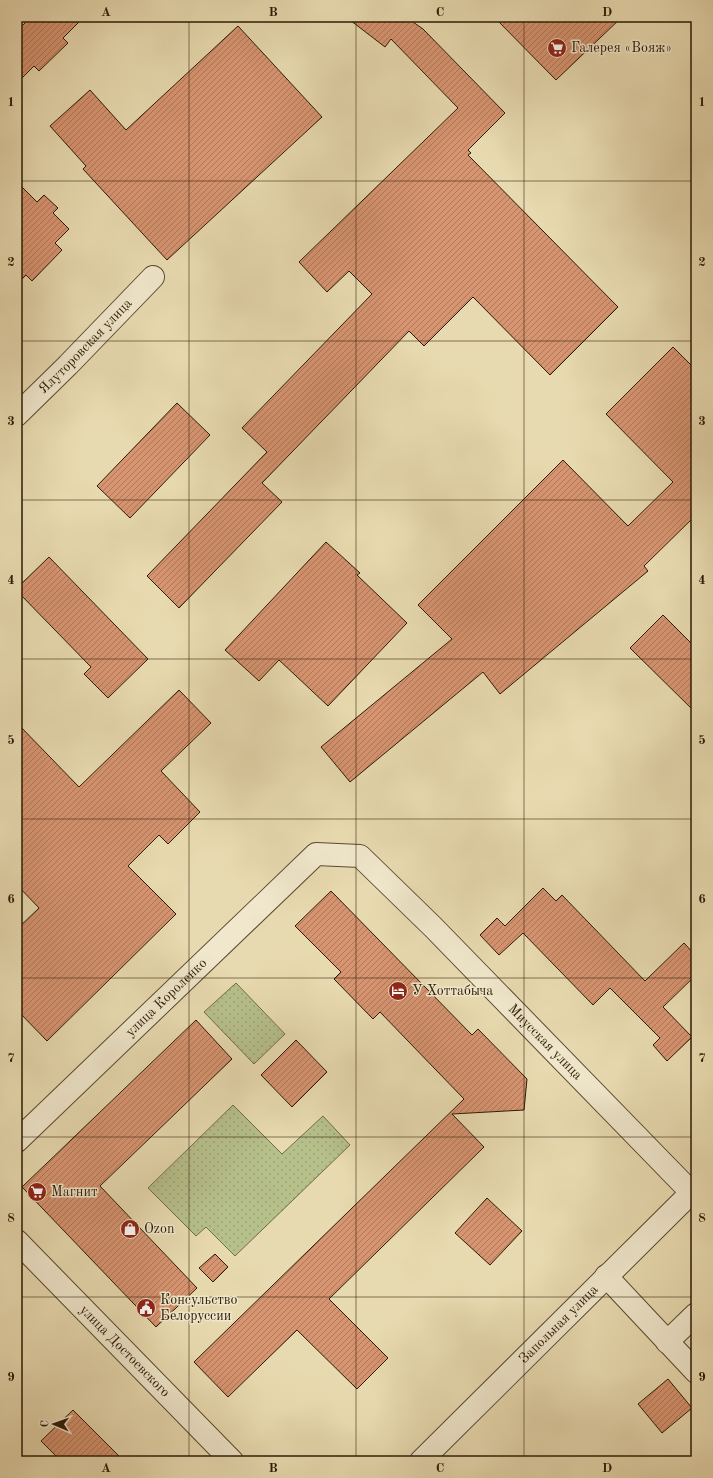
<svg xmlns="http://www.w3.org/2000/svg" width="713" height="1478" font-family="'Old Standard TT',serif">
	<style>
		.park { fill: url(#park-dots); stroke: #706d48 }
		.building { fill: url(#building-hatch); stroke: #2b1a04 }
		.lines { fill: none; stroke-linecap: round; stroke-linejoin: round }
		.minor-casing { stroke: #5a4a2f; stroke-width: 24 }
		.minor { stroke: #f0e7cc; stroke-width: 22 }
		.grid { fill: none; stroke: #2b1a04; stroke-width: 1; stroke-opacity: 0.55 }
		.labels { text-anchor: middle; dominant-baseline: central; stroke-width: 3; stroke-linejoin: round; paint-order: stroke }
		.poi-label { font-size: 14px; fill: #2b1a04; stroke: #f0e7cc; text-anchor: start }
		.street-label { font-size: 14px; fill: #2b1a04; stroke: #f0e7cc }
		.neatline { fill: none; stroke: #2b1a04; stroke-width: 1.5 }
		.grid-label { font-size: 13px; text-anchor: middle; font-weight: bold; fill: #2b1a04 }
	</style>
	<defs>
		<pattern id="park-dots" width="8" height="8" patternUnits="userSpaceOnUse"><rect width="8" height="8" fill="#b6c08b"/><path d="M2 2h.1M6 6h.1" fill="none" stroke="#9da476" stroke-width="1.8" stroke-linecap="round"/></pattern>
		<pattern id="building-hatch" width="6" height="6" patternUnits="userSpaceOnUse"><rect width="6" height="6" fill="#d79471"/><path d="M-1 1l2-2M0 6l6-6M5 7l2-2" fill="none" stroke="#af785b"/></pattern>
	</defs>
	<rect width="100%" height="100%" fill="#e8dab0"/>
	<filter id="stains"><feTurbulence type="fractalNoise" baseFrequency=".005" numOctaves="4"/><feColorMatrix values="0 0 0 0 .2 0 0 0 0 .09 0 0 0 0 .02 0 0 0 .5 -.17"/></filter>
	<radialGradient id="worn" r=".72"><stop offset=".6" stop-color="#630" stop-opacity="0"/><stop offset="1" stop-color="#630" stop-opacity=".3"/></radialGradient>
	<g class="park">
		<path d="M236 983 285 1034 254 1064 204 1012Z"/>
		<path d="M233 1105 282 1154 323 1116 350 1145 235 1256 206 1227 196 1236 148 1188Z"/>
	</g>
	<g class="building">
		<path d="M31 17H84L63 38 68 43 39 71 34 66 17 83V31Z"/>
		<path d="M346 17H406L423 29 505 113 468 150 471 153 468 155 618 307 550 375 473 297 424 346 409 331 262 483 282 502 179 608 147 576 267 452 242 428 372 294 349 271 327 292 299 262 458 108 391 39 385 47Z"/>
		<path d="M494 17H622L556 80Z"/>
		<path d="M238 26 322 117 167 260 83 169 86 166 50 126 90 90 126 130Z"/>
		<path d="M17 182 37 202 44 195 58 208 53 213 69 229 55 243 62 250 32 281 26 275 17 284Z"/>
		<path d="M673 347 696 370V515L644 566 648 571 500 694 483 672 350 782 321 747 452 639 418 605 563 460 628 526 673 482 606 414Z"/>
		<path d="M177 403 210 435 130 518 97 486Z"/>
		<path d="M326 542 360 573 357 575 407 623 328 706 279 660 259 681 225 650Z"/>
		<path d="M49 557 148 659 108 698 84 674 91 667 17 591V588Z"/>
		<path d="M663 615 696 648V713L630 648Z"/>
		<path d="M179 690 211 723 161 771 200 812 168 844 159 835 128 866 176 914 47 1041 17 1010V929L39 908 17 885V723L79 787Z"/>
		<path d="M543 888 556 901 562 895 645 981 684 943 696 956V975L663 1007 692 1037 667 1061 653 1045 660 1038 610 988 593 1005 523 933 499 955 480 935 497 918 505 926Z"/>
		<path d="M331 891 472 1035 478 1029 527 1079 524 1110 452 1114 484 1147 329 1299 388 1358 357 1389 297 1330 228 1397 194 1362 464 1099 380 1012 373 1019 334 979 341 972 295 926Z"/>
		<path d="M196 1020 232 1059 100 1186 197 1288 156 1327 22 1187Z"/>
		<path d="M296 1040 327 1072 292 1107 261 1075Z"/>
		<path d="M487 1198 522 1231 490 1265 455 1233Z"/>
		<path d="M215 1254 228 1267 213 1282 199 1268Z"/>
		<path d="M668 1379 692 1408 662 1433 638 1404Z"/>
		<path d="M73 1410 124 1461H61L41 1441Z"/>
	</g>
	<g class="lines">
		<defs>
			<g id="minor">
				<path id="s1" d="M17 415 68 365 153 277"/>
				<path id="s2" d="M17 1141 316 854 360 856 433 927 692 1193"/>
				<path id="s3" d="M17 1241 232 1461"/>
				<path d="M606 1276 696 1372"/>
				<path d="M667 1342 696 1314"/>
				<path id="s4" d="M421 1461 696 1188"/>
			</g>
		</defs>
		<use href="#minor" class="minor-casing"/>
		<use href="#minor" class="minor"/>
	</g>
	<path class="grid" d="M189 17V1461M356 17V1461M524 17V1461M17 181H696M17 341H696M17 500H696M17 659H696M17 819H696M17 978H696M17 1137H696M17 1297H696"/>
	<defs>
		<symbol id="supermarket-disc" viewBox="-11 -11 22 22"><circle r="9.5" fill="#8f2418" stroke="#f0e7cc"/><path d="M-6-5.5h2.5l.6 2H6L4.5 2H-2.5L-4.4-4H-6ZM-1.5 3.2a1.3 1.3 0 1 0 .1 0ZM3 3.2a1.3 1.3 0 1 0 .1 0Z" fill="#fff"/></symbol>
		<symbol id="hotel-disc" viewBox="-11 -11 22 22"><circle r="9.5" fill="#8f2418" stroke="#f0e7cc"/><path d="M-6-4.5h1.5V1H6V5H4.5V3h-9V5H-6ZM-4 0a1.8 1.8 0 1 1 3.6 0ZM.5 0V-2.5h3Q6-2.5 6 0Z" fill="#fff"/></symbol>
		<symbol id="shop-disc" viewBox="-11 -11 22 22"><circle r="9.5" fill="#8f2418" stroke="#f0e7cc"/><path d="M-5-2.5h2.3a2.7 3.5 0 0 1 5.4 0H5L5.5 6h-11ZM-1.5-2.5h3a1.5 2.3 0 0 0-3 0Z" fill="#fff"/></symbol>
		<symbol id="civic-disc" viewBox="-11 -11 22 22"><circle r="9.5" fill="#8f2418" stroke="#f0e7cc"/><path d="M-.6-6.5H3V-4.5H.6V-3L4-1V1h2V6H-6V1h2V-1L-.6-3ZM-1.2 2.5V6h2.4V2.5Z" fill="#fff"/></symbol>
	</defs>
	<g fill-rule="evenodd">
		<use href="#supermarket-disc" x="546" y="37" width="22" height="22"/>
		<use href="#hotel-disc" x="387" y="980" width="22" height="22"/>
		<use href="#supermarket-disc" x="26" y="1181" width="22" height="22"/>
		<use href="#shop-disc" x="119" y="1218" width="22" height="22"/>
		<use href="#civic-disc" x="135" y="1297" width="22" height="22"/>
	</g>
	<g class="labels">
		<g class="poi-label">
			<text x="571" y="48">Галерея «Вояж»</text>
			<text x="412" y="991">У Хоттабыча</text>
			<text x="51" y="1192">Магнит</text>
			<text x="144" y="1229">Ozon</text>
			<text x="160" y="1300">Консульство<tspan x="160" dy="16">Белоруссии</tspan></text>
		</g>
		<g class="street-label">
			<text stroke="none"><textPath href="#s1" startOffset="97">Ялуторовская улица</textPath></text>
			<text stroke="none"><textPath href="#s2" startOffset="207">улица Короленко</textPath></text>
			<text stroke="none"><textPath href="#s2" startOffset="721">Миусская улица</textPath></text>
			<text stroke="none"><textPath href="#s4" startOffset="194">Запольная улица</textPath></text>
			<text stroke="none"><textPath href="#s3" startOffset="154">улица Достоевского</textPath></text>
		</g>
	</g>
	<rect width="713" height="1478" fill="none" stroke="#e8dab0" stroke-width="44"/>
	<g transform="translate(54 1424) rotate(272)" stroke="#f0e7cc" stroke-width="3" paint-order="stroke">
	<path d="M0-3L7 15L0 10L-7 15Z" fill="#2b1a04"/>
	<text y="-6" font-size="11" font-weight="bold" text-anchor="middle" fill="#2b1a04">С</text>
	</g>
	<rect x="22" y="22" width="669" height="1434" class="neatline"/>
	<g class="grid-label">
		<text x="106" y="16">A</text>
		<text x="273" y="16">B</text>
		<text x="440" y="16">C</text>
		<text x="607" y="16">D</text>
		<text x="11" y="106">1</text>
		<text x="702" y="106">1</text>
		<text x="11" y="266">2</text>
		<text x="702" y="266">2</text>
		<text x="11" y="425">3</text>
		<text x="702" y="425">3</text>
		<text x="11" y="584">4</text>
		<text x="702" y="584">4</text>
		<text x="11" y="744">5</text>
		<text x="702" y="744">5</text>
		<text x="11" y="903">6</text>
		<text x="702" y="903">6</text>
		<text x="11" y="1062">7</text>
		<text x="702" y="1062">7</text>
		<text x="11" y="1222">8</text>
		<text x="702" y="1222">8</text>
		<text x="11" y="1381">9</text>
		<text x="702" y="1381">9</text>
		<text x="106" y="1472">A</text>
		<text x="273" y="1472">B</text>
		<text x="440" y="1472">C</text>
		<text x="607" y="1472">D</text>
	</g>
	<rect width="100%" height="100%" filter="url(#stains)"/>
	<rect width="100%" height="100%" fill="url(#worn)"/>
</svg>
